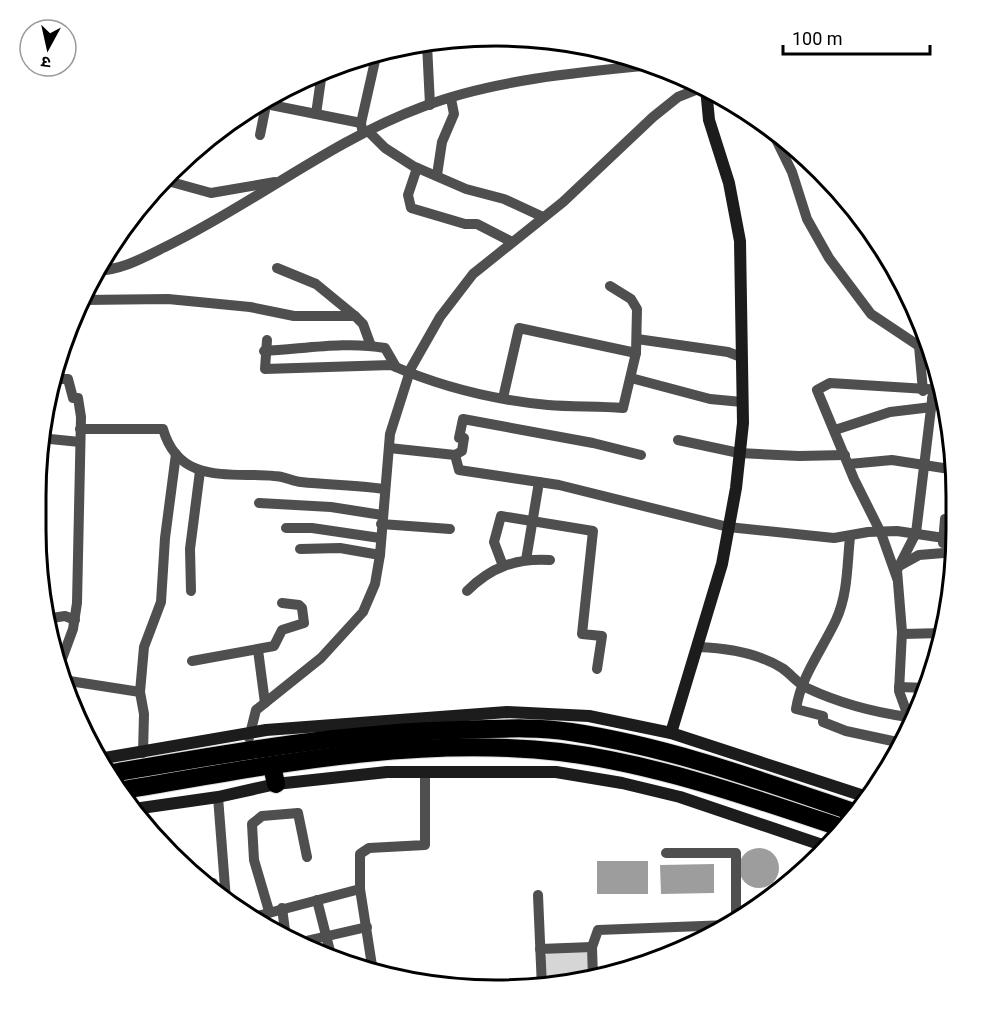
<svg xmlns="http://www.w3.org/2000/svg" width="993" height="1027" font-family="Roboto,'Noto Sans Devanagari',sans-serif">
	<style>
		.green { fill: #d6d6d6 }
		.water { fill: #9d9d9d }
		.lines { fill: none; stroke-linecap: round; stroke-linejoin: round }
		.highway-casing { stroke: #dbdbdb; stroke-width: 20 }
		.street { stroke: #4f4f4f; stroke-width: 10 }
		.secondary { stroke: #1c1c1c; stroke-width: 12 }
		.highway { stroke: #000; stroke-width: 18 }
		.rim { fill: none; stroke: #000; stroke-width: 3 }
	</style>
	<rect width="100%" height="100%" fill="#fff"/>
	<path class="green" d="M584 950 588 953 589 980 545 987V957L549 951Z"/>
	<g class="water">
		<circle cx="759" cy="868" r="20"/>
		<rect x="597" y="861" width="51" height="33"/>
		<path d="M714 864V893L661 894 660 865Z"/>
	</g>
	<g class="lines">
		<defs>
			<g id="highway">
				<path d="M272 766 276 784"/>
				<path d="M107 774C224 754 339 733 458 730 495 729 534 726 571 732 670 747 765 782 859 814"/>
				<path d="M118 791C261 767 414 735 560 752 657 764 753 798 845 829"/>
			</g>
		</defs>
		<use href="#highway" class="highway-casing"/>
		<g class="street">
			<path d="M427 44 430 105"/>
			<path d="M261 103 361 123"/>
			<path d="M316 114 322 72"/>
			<path d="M362 129 361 123 377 52"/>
			<path d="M771 129 792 172 807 219 829 258 871 314 919 346 923 391"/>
			<path d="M369 132 385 148 413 166 466 189 504 199 543 217"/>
			<path d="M260 135 267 100"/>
			<path d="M417 168 408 195 411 208 465 224H477L512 242"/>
			<path d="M437 175 442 142 454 114 451 99"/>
			<path d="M164 180 211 193 275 182"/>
			<path d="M277 268 316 284 355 316"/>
			<path d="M95 271C124 270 146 256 171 244 256 202 333 140 422 107 492 80 580 72 654 65"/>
			<path d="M83 300 168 299 250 307 294 316H355L363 324 371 346"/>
			<path d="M637 339 728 352 741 357"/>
			<path d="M267 340 265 369 391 365C439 386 495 400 548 405 573 407 598 406 623 408L636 353"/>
			<path d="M264 351C304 349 346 341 385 348L396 367"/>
			<path d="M54 375 57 379H68L73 398H78L81 417 77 603 73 629 59 667"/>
			<path d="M631 378 710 399 742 402"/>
			<path d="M503 398 519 328 636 353 637 309 631 299 610 286"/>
			<path d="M932 399 946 406"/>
			<path d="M80 429H163C179 485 230 472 274 476 284 476 292 481 301 482 329 485 356 485 384 489"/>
			<path d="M835 430 890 412 932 407"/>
			<path d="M40 438 80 442"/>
			<path d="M678 440 739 453 799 456 845 455"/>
			<path d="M389 448 455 455 459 470 559 485 728 527 834 538 868 532 897 531 944 538"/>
			<path d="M455 455 462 451 464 438H459L463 419 593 443 641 455"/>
			<path d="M849 464 892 460 956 470"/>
			<path d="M259 503 331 507 382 515"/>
			<path d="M381 524 450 529"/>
			<path d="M286 528H312L380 538"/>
			<path d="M850 537C847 565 848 594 836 620 822 650 801 676 796 709L823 716V722L846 731 897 742"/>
			<path d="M943 543 945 519H956"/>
			<path d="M300 549 340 548 380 555"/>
			<path d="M526 560 539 482"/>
			<path d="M503 566 494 542 501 516 593 531 582 634 602 636 597 669"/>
			<path d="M899 566 919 555 956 552"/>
			<path d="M897 578 881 533 854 479 817 390 830 383 943 390"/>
			<path d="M191 591 190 549 200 471"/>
			<path d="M467 591C491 567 516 558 550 560"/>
			<path d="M45 619 65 616 75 620"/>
			<path d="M902 634 944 633"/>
			<path d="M698 647C726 648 758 653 782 668 791 674 796 682 807 688 839 703 872 712 908 717"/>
			<path d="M258 650 265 703"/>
			<path d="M192 661 274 646 282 630 304 623 302 608 299 605 282 603"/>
			<path d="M63 680 140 692"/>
			<path d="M899 687 927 688"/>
			<path d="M912 727 899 691 902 632 897 570 916 533 933 392"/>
			<path d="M249 738 256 710 321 658 363 612 375 584 380 555 390 434 411 368 440 317 473 274 563 202 653 117 678 97 703 87"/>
			<path d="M143 753 144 714 140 692 144 647 161 602 165 538 176 454"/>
			<path d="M218 797 226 900"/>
			<path d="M666 853H736V920"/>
			<path d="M203 884 213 883"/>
			<path d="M538 895 542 988"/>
			<path d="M317 900 332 959"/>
			<path d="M282 908 286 938"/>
			<path d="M269 911 254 860 252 824 262 816 298 813 307 857"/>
			<path d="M250 918 360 889"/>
			<path d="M297 943 367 927"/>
			<path d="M540 949 592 947"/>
			<path d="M373 972 360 889V854L369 848 425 845V771"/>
			<path d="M593 979 592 947 598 930 728 925"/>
		</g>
		<g class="secondary">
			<path d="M671 733 722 564 736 488 743 423 740 241 729 183 709 120 706 88"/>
			<path d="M99 759 266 730 507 712 589 716 671 733 870 798"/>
			<path d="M134 809 218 797 276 784 387 772H556L622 783 680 797 828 847"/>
		</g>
		<use href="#highway" class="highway"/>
	</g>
	<path d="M0 0H993V1027H0ZM496 46H496A450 450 0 0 1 946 496V530A450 450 0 0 1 496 980H496A450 450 0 0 1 46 530V496A450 450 0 0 1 496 46Z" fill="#fff" fill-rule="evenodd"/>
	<path class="rim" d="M496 46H496A450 450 0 0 1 946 496V530A450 450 0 0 1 496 980H496A450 450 0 0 1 46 530V496A450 450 0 0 1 496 46Z"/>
	<g transform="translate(48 48) rotate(188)"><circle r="28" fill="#ffffff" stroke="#999999" stroke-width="1.5"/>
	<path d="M0-4.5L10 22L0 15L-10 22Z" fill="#000000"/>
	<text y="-9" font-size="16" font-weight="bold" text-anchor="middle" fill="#000000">उ</text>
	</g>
	<path d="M783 45v9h147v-9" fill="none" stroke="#000000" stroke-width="3"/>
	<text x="792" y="45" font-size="18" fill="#000000" stroke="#ffffff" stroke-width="4.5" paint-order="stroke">100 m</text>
</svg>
